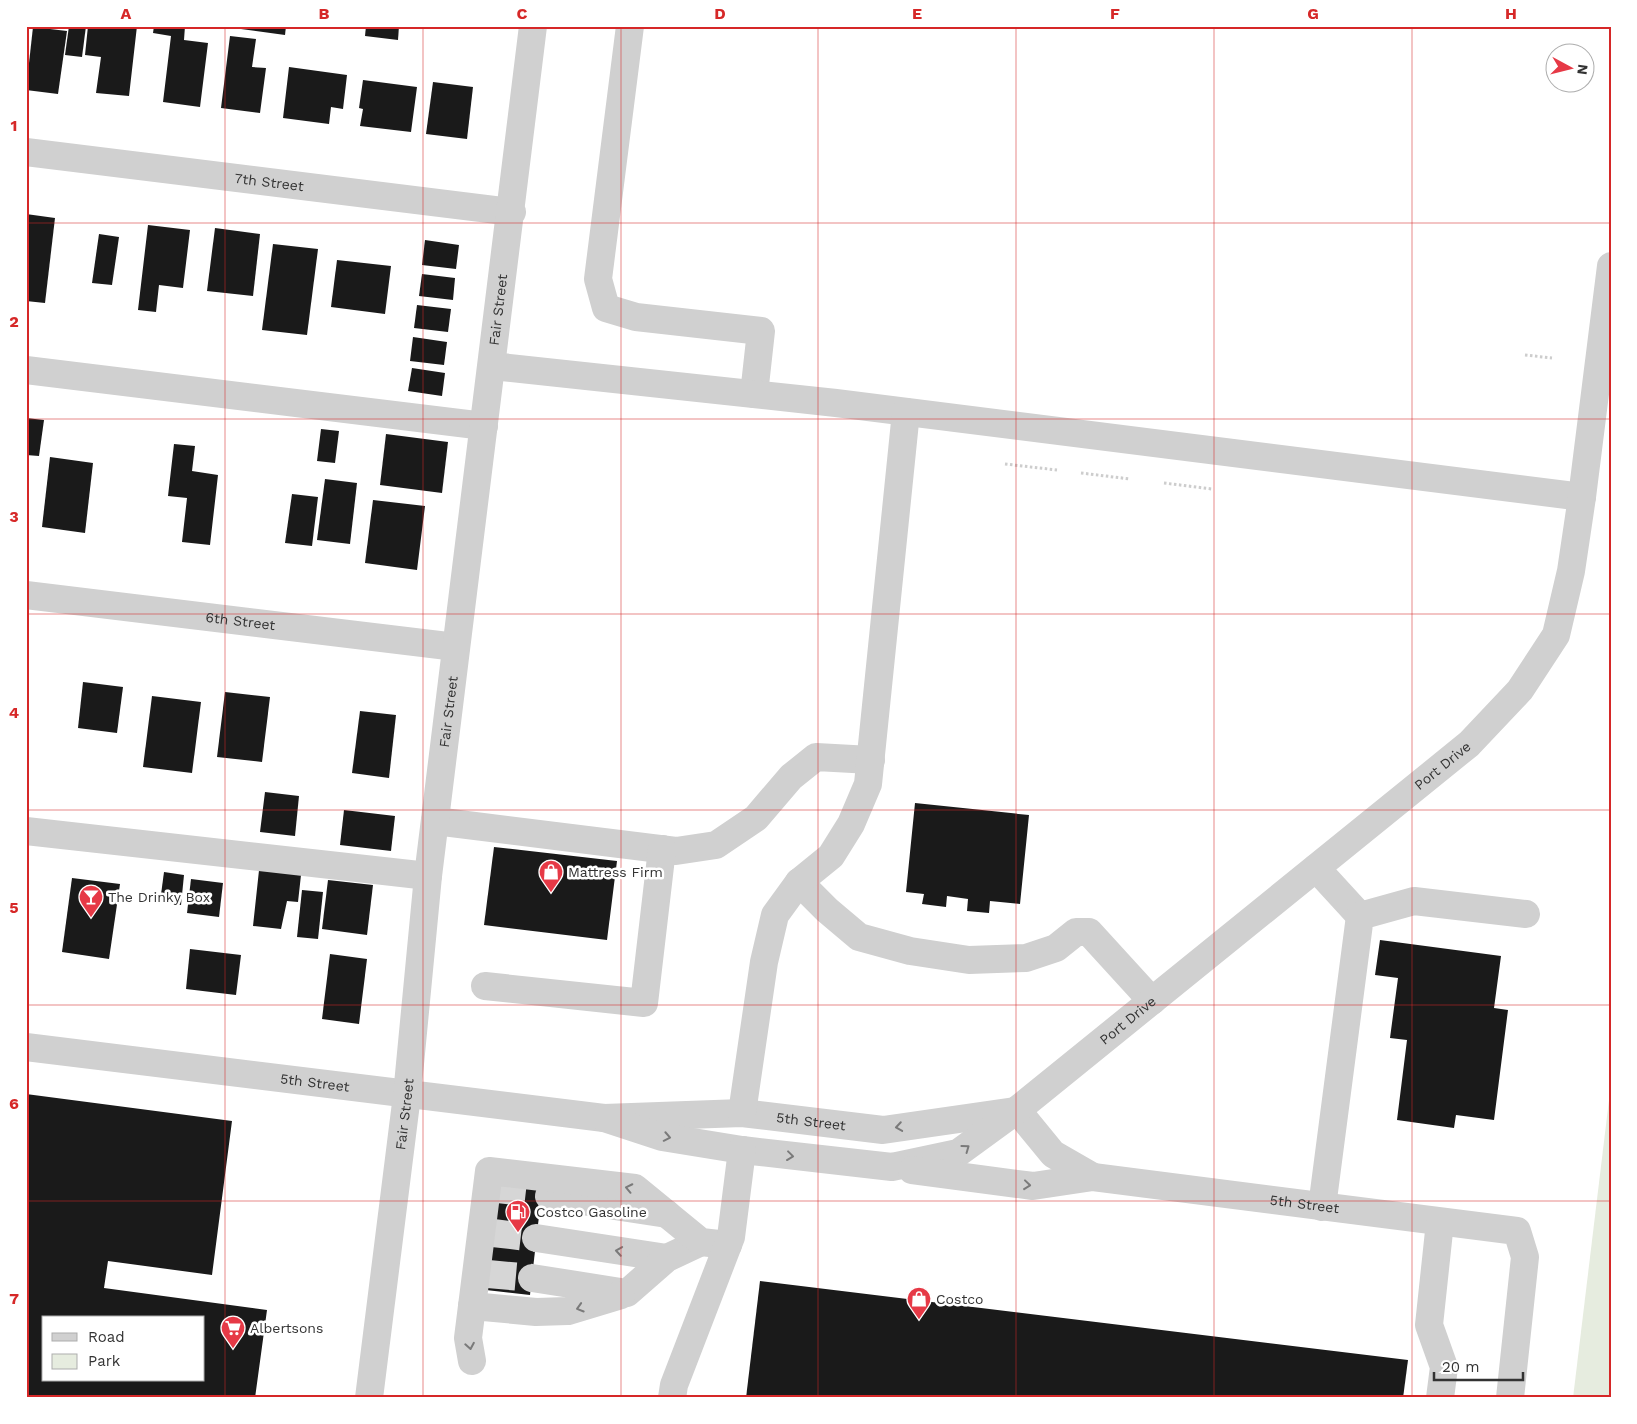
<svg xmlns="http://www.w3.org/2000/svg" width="1637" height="1424" font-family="'Work Sans',sans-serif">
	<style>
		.green { fill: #e6ecdf }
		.building { fill: #1a1a1a; fill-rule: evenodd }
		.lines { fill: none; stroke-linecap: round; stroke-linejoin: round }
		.minor-tunnel { stroke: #d6d6d6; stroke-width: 28; stroke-dasharray: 28 14; stroke-linecap: butt }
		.path { stroke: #cdcdcd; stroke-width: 3; stroke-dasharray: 2.5 2.5; stroke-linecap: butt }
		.minor { stroke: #d0d0d0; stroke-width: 28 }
		.oneway { stroke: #7a7a7a }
		.grid { fill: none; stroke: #d62828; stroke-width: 1; stroke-opacity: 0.55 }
		.labels { text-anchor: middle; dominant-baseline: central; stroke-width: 5; stroke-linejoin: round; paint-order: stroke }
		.street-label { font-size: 14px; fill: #333; stroke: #fff }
		.poi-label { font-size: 14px; fill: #333; stroke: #fff; text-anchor: start }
		.neatline { fill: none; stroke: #d62828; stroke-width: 2 }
		.grid-label { font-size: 16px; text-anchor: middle; font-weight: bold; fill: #d62828 }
	</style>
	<rect width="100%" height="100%" fill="#fff"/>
	<path class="green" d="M1611 1099V1398H1573L1609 1100Z"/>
	<g class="building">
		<path d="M69 26H86L82 57 65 55Z"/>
		<path d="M88 26H137L129 96 96 93 101 57 85 55Z"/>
		<path d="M154 26H185L184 40 208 43 200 107 163 102 171 36 153 33Z"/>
		<path d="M242 26H286L285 35 241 29Z"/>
		<path d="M366 26H399L398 40 365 36Z"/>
		<path d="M33 27 67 31 58 94 26 90Z"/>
		<path d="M230 36 256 39 252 67 266 68 260 113 221 108Z"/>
		<path d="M289 67 347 75 343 109 331 107 329 124 283 118Z"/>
		<path d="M363 80 417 87 411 132 360 126 363 109 359 108Z"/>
		<path d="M433 82 473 87 467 139 426 134Z"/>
		<path d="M26 214 55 218 45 303 26 301Z"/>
		<path d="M148 225 190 230 183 288 159 285 156 312 138 310Z"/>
		<path d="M215 228 260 234 253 296 207 291Z"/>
		<path d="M99 234 119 237 112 285 92 283Z"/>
		<path d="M425 240 459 245 456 269 422 265Z"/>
		<path d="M273 244 318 249 307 335 262 330Z"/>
		<path d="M337 260 391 266 385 314 331 307Z"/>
		<path d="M422 274 455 278 453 300 419 296Z"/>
		<path d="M417 305 451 309 448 332 414 328Z"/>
		<path d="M413 337 447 342 444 365 410 361Z"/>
		<path d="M412 368 445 373 442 396 408 391Z"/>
		<path d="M26 418 44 420 39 456 26 455Z"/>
		<path d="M321 429 339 431 335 463 317 461Z"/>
		<path d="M386 434 448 442 442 493 380 485Z"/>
		<path d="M174 444 195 446 192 471 218 475 210 545 182 542 187 498 168 496Z"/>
		<path d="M50 457 93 463 85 533 42 527Z"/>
		<path d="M325 479 357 483 350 544 317 540Z"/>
		<path d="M292 494 318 497 312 546 285 543Z"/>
		<path d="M373 500 425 506 417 570 365 563Z"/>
		<path d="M83 682 123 687 117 733 78 728Z"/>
		<path d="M225 692 270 697 262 762 217 757Z"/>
		<path d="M152 696 201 702 192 773 143 767Z"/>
		<path d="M360 711 396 715 389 778 352 773Z"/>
		<path d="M265 792 299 796 295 836 260 832Z"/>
		<path d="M915 803 1029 815 1020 904 990 901 989 913 967 911 968 899 947 896 946 907 922 904 924 894 906 892Z"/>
		<path d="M344 810 395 816 391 851 340 845Z"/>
		<path d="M494 847 617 861 607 940 484 925Z"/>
		<path d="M260 861 302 866 298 902 287 901 281 929 253 926Z"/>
		<path d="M164 872 184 875 181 905 160 902Z"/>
		<path d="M72 878 120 884 109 959 62 952Z"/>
		<path d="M191 879 223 883 219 917 187 913Z"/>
		<path d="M328 880 373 885 367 935 322 929Z"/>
		<path d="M302 890 323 892 318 939 297 937Z"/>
		<path d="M1380 940 1501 956 1494 1008 1508 1010 1494 1120 1456 1115 1454 1128 1397 1120 1407 1040 1390 1038 1398 978 1375 975Z"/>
		<path d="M190 949 241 955 236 995 186 989Z"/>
		<path d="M330 954 367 959 359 1024 322 1019Z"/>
		<path d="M26 1094 232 1121 212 1275 108 1261 104 1288 267 1310 255 1398H26ZM44 1318H204V1380H44Z"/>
		<path d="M500 1176 543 1181 530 1295 486 1290Z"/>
		<path d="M760 1281 1408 1360 1403 1398H746Z"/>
	</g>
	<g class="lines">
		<g class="minor-tunnel">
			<path d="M498 1189 542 1194"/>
			<path d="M493 1233 536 1238"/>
			<path d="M488 1274 532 1278"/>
		</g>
		<g class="path">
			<path d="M1525 355 1552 358"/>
			<path d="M1005 464 1057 470"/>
			<path d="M1081 473 1130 479"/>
			<path d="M1164 483 1212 489"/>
		</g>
		<g class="minor">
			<path d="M630 26 598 279 606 308 636 317 761 331 754 394"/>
			<path id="s1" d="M26 152 512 212"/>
			<path d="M492 366 836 403 1582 497"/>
			<path d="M26 370 484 426"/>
			<path id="s2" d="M26 595 456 647"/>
			<path d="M435 821 676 851 716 845 756 818 791 777 816 757 871 760"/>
			<path d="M26 831 428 876"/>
			<path d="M1316 868 1360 916"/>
			<path d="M799 882 827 910 859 937 910 951 969 960 1026 958 1056 948 1076 932H1089L1152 1001"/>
			<path d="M485 986 644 1003 662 849"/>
			<path id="s3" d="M26 1047 604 1118 742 1113 883 1130 1015 1111"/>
			<path d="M1017 1110 1053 1154 1093 1177"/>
			<path d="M742 1113 764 962 775 915 799 882 831 856 851 824 868 784 906 412"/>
			<path id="s4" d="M604 1118 662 1137 742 1150 892 1167 958 1153 1017 1110 1469 744 1520 690 1556 635 1571 571 1582 497 1611 266"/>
			<path id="s5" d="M912 1170 1033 1186 1093 1177 1517 1231 1525 1257 1510 1398"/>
			<path d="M549 1196 667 1214"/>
			<path d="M1322 1207 1360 916 1414 901 1526 914"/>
			<path d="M536 1238 667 1258"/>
			<path d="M532 1278 627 1293 667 1258 701 1242"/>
			<path d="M472 1306 536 1312 568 1311 621 1295"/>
			<path d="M472 1361 468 1338 489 1171 635 1188 701 1242 728 1245"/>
			<path id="s6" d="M369 1398 407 1095 428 876 533 26"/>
			<path d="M672 1398 674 1385 731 1237 742 1150"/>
			<path d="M1440 1398 1444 1367 1429 1325 1440 1222"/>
		</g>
	</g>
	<defs><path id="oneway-chevron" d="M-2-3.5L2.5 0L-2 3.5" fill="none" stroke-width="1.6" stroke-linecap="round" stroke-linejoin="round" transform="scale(1.25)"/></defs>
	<g class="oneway">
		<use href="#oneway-chevron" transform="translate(899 1127) rotate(171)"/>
		<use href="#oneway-chevron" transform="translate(667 1137) rotate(11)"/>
		<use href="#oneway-chevron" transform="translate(966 1148) rotate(-36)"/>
		<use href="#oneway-chevron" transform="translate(790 1156) rotate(7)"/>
		<use href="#oneway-chevron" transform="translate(1027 1185) rotate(6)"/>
		<use href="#oneway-chevron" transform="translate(629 1188) rotate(-168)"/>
		<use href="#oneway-chevron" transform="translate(619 1251) rotate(-171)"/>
		<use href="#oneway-chevron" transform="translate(580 1308) rotate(163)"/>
		<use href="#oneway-chevron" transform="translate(470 1346) rotate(80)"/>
	</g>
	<path class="grid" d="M225 26V1398M423 26V1398M621 26V1398M818 26V1398M1016 26V1398M1214 26V1398M1412 26V1398M26 223H1611M26 419H1611M26 614H1611M26 810H1611M26 1005H1611M26 1201H1611"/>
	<defs>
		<symbol id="shop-pin" viewBox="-11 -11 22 30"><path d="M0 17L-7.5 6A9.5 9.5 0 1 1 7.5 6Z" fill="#e63946" stroke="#fff"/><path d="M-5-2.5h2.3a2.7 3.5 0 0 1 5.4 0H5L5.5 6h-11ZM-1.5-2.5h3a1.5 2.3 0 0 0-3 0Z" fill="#fff"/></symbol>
		<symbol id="bar-pin" viewBox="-11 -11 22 30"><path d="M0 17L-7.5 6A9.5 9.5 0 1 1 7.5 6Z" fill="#e63946" stroke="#fff"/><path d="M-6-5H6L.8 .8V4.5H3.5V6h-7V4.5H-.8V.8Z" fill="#fff"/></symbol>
		<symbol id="fuel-pin" viewBox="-11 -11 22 30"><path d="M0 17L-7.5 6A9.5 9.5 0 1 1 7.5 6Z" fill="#e63946" stroke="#fff"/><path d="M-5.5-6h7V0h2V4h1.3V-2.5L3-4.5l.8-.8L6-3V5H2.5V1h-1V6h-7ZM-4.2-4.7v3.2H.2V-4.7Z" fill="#fff"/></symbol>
		<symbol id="supermarket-pin" viewBox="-11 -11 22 30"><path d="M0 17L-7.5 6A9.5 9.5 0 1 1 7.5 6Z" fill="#e63946" stroke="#fff"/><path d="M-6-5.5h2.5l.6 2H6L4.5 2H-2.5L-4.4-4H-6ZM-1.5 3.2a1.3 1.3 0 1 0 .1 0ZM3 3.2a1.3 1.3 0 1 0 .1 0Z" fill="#fff"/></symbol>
	</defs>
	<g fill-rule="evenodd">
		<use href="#shop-pin" x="537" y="858" width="28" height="38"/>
		<use href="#bar-pin" x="77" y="883" width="28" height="38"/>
		<use href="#fuel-pin" x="504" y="1198" width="28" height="38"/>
		<use href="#shop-pin" x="905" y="1285" width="28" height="38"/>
		<use href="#supermarket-pin" x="219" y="1314" width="28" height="38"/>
	</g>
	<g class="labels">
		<g class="street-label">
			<text stroke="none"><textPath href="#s1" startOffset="245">7th Street</textPath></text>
			<text stroke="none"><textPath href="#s6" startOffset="1096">Fair Street</textPath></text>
			<text stroke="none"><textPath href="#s2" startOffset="216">6th Street</textPath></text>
			<text stroke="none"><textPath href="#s6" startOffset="691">Fair Street</textPath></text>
			<text stroke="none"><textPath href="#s4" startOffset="981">Port Drive</textPath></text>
			<text stroke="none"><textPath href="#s4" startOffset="576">Port Drive</textPath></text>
			<text stroke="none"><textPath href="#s3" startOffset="291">5th Street</textPath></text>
			<text stroke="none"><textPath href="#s6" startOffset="286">Fair Street</textPath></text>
			<text stroke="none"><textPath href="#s3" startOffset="790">5th Street</textPath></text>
			<text stroke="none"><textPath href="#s5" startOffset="396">5th Street</textPath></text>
		</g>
		<g class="poi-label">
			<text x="568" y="872">Mattress Firm</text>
			<text x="108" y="897">The Drinky Box</text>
			<text x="536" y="1212">Costco Gasoline</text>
			<text x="936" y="1299">Costco</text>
			<text x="250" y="1328">Albertsons</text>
		</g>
	</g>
	<rect width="1637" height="1424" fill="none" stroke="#ffffff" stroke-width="55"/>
	<rect x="42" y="1316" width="162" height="65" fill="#ffffff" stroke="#adadad"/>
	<rect x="52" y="1333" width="25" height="8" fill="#d0d0d0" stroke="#adadad"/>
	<text x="88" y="1342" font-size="15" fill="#333333">Road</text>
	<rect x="52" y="1354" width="25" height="15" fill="#e6ecdf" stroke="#adadad"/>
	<text x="88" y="1366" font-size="15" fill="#333333">Park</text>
	<g transform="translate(1570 68) rotate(97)"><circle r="24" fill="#ffffff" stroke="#adadad"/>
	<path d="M0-4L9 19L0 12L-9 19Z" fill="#e63946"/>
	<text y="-8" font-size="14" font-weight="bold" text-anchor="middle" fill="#333333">N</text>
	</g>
	<path d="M1434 1372v8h89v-8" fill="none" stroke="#333333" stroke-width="2.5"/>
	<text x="1442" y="1372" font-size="15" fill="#333333" stroke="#ffffff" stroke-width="4" paint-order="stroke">20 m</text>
	<rect x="28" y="28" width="1582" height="1368" class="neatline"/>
	<g class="grid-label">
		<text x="126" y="19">A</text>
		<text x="324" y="19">B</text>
		<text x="522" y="19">C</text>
		<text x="720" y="19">D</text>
		<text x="917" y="19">E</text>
		<text x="1115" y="19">F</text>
		<text x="1313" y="19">G</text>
		<text x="1511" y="19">H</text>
		<text x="14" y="131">1</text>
		<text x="14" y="327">2</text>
		<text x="14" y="522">3</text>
		<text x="14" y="718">4</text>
		<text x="14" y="913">5</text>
		<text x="14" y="1109">6</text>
		<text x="14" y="1304">7</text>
	</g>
</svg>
